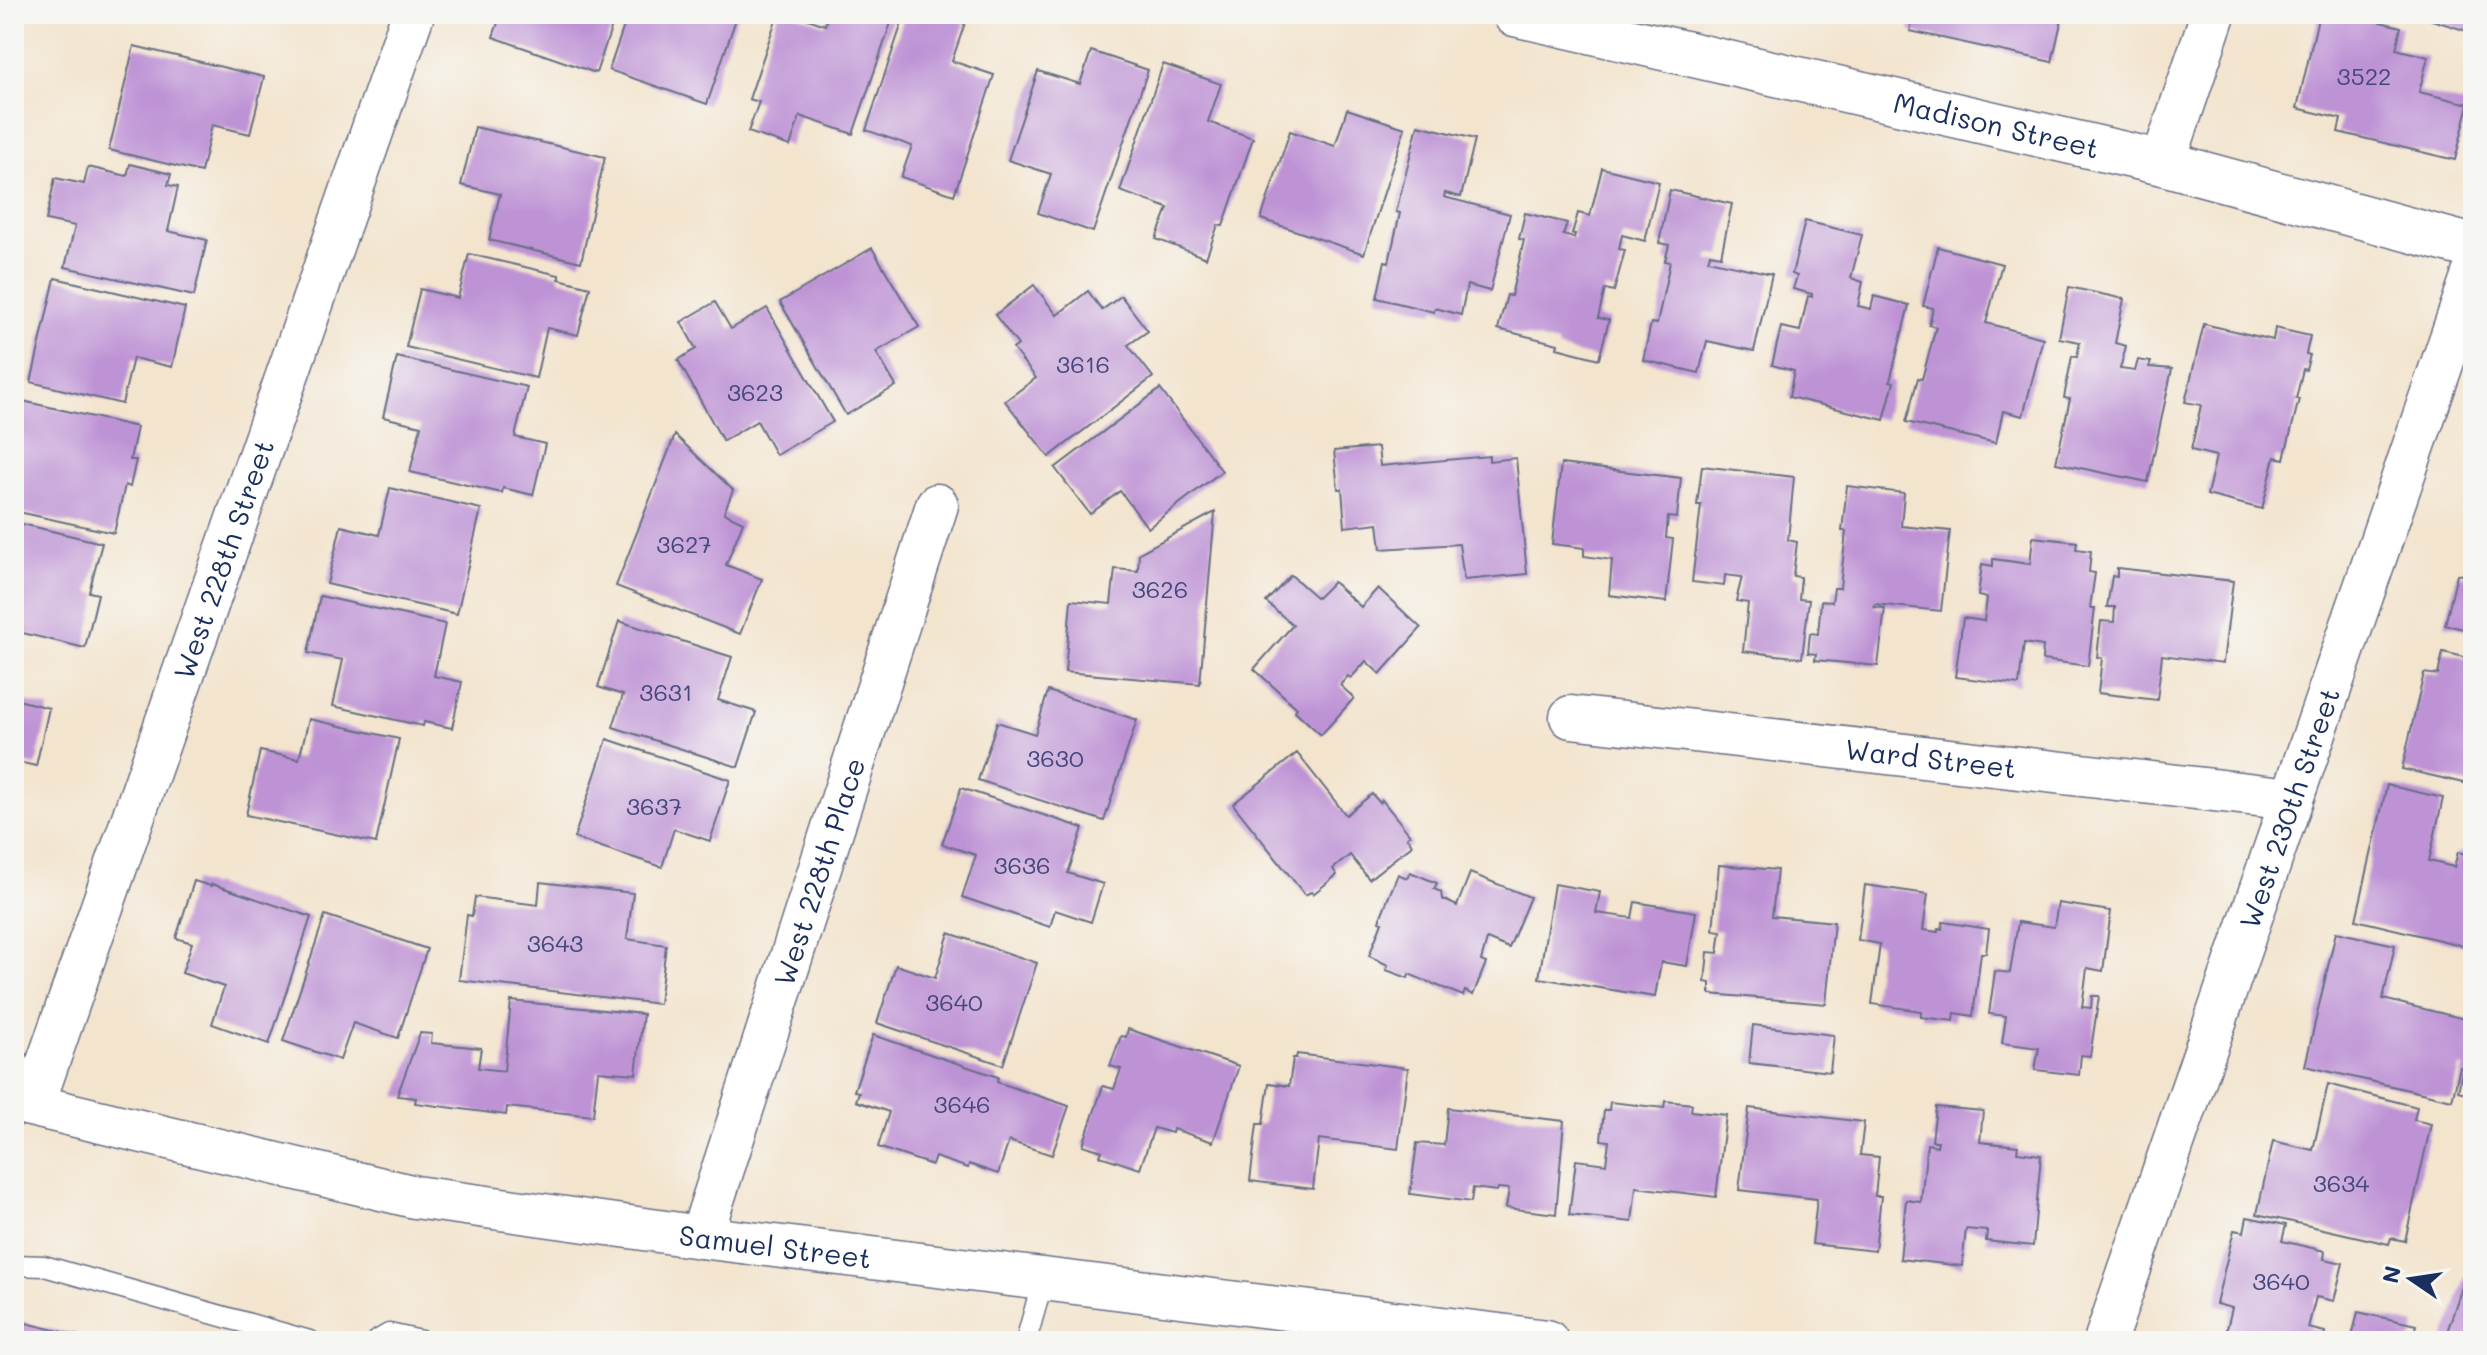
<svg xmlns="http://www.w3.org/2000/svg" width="2487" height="1355" font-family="Mali,sans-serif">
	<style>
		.building { fill: #be93d5 }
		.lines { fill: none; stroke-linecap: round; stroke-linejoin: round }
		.lane-casing { stroke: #676e85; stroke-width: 23 }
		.street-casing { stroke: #676e85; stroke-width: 45 }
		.secondary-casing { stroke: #676e85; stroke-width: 47 }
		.lane { stroke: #fff; stroke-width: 20 }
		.street { stroke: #fff; stroke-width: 42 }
		.secondary { stroke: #fff; stroke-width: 44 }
		.labels { text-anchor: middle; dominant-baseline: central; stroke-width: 7; stroke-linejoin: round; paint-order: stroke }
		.number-label { font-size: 24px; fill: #44487c }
		.street-label { font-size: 28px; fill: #1b2f5e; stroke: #f6f6f2 }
	</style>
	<rect width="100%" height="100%" fill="#f6f6f2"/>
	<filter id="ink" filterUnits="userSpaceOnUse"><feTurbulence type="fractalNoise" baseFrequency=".0125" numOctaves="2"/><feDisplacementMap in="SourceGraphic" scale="16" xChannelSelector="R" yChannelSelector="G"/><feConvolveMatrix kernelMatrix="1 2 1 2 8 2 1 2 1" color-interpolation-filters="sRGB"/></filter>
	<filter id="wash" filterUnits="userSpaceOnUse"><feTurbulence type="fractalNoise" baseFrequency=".006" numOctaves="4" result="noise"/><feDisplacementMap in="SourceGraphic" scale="32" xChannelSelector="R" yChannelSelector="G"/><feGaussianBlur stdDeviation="1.8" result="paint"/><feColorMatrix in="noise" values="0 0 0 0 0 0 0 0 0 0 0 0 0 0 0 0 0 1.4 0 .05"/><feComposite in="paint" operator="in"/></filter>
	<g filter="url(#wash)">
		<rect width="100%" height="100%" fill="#f3e4ce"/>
		<g id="blocks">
			<g class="building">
				<path d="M501 14H616L596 73 493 37Z"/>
				<path d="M628 14 737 16 707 104 609 70Z"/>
				<path d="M778 14H794L825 25 829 14H894L853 134 800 116 790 146 748 132 759 102 749 99Z"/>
				<path d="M905 14H936L965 23 952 61 994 75 954 195 901 177 912 146 866 130Z"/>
				<path d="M1914 14H2063L2052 62 1910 31Z"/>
				<path d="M2319 14H2348L2401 27 2396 49 2428 57 2419 92 2469 104 2455 160 2338 132 2341 119 2297 108Z"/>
				<path d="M2416 14H2473V33L2416 15Z"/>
				<path d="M134 46 264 77 250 134 212 125 201 172 109 150Z"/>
				<path d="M1091 51 1148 70 1093 232 1038 213 1051 174 1008 160 1038 71 1080 84Z"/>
				<path d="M1163 64 1221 84 1208 122 1253 138 1223 226 1218 225 1206 258 1156 239 1168 208 1120 191Z"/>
				<path d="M1347 109 1405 128 1364 254 1261 219 1290 131 1335 146Z"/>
				<path d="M1418 125 1475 139 1461 197 1445 193 1444 197 1510 214 1490 291 1467 285 1461 315 1435 308 1434 312 1377 298 1385 261 1389 262 1400 213 1396 212Z"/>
				<path d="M475 127 605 157 581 262 489 240 500 194 461 185Z"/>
				<path d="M130 164 171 174 168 185 178 187 168 231 207 240 194 296 65 267 75 226 46 220 55 178 84 184 88 167 127 176Z"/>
				<path d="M1602 168 1659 182 1645 241 1622 235 1619 249 1625 250 1614 291 1605 289 1598 318 1609 320 1599 359 1557 348 1558 344 1498 329 1507 295 1511 296 1524 240 1519 239 1525 213 1567 223 1563 235 1574 238 1575 234H1572L1578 213 1590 216Z"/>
				<path d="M1670 190 1732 204 1721 256 1710 254 1708 260 1772 274 1754 351 1707 341 1699 373 1643 360 1651 323 1657 324 1670 262 1665 261 1669 245 1659 243Z"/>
				<path d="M1805 221 1862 235 1851 278 1863 282 1858 306 1871 309 1874 296 1909 305 1890 381 1894 382 1884 420 1789 397 1794 371 1772 365 1781 327 1800 331 1808 296 1812 297V294L1793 289 1797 276 1792 274Z"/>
				<path d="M1938 247 2002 264 1986 323 2043 338 2023 416 2003 411 1996 443 1906 422 1918 378 1922 379 1936 327 1929 325 1933 308 1923 306Z"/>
				<path d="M872 248 919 327 876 352 896 386 846 415 780 302Z"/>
				<path d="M469 254 559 275V279L590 287 578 335 547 328 536 378 406 347 420 289 458 298Z"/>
				<path d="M55 278 185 308 172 367 133 358 122 404 31 382Z"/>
				<path d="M1034 285 1057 315 1088 291 1102 310 1121 296 1148 331 1128 345 1153 377 1049 457 1005 401 1036 378 1013 349 1018 345 995 315Z"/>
				<path d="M2069 287 2124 299 2115 343 2126 346 2120 369 2135 371 2138 360 2151 362 2149 367 2172 369 2148 482 2056 463 2070 399 2064 398 2072 356 2077 357 2080 342 2059 338Z"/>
				<path d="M715 302 731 329 767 308 833 422 776 455 757 421 723 441 678 360 696 349 681 322Z"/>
				<path d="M2204 324 2273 340 2275 328 2310 336 2306 354 2310 355 2306 370 2303 369 2296 399H2299L2284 459 2275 457 2262 509 2207 495 2216 456 2191 450 2201 405 2185 402Z"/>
				<path d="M397 357 527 387 515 437 545 444 533 495 503 488 502 493 410 472 421 426 383 417Z"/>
				<path d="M1160 389 1222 471 1148 528 1120 491 1090 514 1055 468Z"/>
				<path d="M14 399 137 427 130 460H136L130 487 125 485 114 533 14 511Z"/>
				<path d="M675 435 733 490 724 513 743 522 726 565 762 579 740 634 616 586Z"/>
				<path d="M1378 447 1380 466 1489 456V461L1516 458 1527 574 1464 580 1459 544 1381 549 1378 523 1345 527 1342 489H1338L1334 451Z"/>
				<path d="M1561 464 1681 478 1677 518 1668 517 1666 538 1673 539 1666 602 1609 595 1612 560 1584 556V548L1552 544Z"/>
				<path d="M1702 466 1794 477 1788 540 1797 542 1793 576 1801 577 1799 599 1809 600 1802 658 1743 651 1748 603 1736 601 1742 577 1725 575 1724 586 1692 582 1701 505H1697Z"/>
				<path d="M1847 486 1904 493 1901 526 1950 531 1941 611 1875 604 1874 607 1885 608 1878 666 1815 660 1816 654 1808 653 1810 633 1818 634 1821 601 1832 602 1834 588H1840L1846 531H1842Z"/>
				<path d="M390 488 481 509 457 614 327 584 341 526 379 535Z"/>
				<path d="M1215 512 1200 684 1065 672 1071 600 1111 604 1115 569 1138 571 1139 553Z"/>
				<path d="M14 522 102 543 89 592 98 594 85 648 14 631Z"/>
				<path d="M2033 537 2077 542 2076 549 2091 551 2089 572 2095 573 2090 608H2095L2088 666 2042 660 2043 646 2024 643 2019 685 1955 677 1963 618 1984 621 1987 598 1978 596 1982 564 1993 566V559L2030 564Z"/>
				<path d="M2472 551H2473V631L2445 625 2457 574 2466 576Z"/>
				<path d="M2117 568 2233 581 2223 663 2162 655 2157 700 2098 693 2102 658 2097 657 2101 621 2114 622 2115 607H2107L2112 576 2117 577Z"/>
				<path d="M1291 575 1317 598 1333 582 1361 607 1378 588 1421 628 1380 674 1366 661 1351 678 1348 676 1340 685 1354 698 1321 735 1295 711 1297 708 1254 669 1293 625 1266 602Z"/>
				<path d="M320 596 445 624 434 676 462 682 452 728 424 722 423 726 333 706 343 660 308 653Z"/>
				<path d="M619 621 732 657 718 700 756 712 738 767 613 727 623 695 598 687Z"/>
				<path d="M14 649 22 651 15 679H14Z"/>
				<path d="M2443 652 2473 659V785L2402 769 2424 673 2438 675Z"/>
				<path d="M1048 691 1137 720 1104 821 978 780 997 722 1035 734Z"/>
				<path d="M14 699 49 708 36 766 14 761Z"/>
				<path d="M309 719 399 739 376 843 246 815 260 751 299 759Z"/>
				<path d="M607 739 730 780 710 841 674 829 662 867 574 838Z"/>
				<path d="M1297 753 1346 815 1372 794 1380 803 1382 800 1410 835 1407 837 1412 845 1369 879 1350 855 1333 869 1337 875 1313 894 1311 892 1305 895 1233 804Z"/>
				<path d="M2387 785 2443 798 2429 861 2454 867 2458 852 2473 856V948L2356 920Z"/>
				<path d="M961 788 1083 828 1068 873 1103 884 1091 922 1055 910 1050 927 962 897 976 855 942 844Z"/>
				<path d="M1719 865 1777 870 1772 916 1834 922 1826 1004 1710 994V983L1705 982 1708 952 1718 953 1721 931 1713 930Z"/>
				<path d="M1410 872 1437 883 1434 889 1441 892 1442 899 1457 906 1470 873 1530 897 1509 948 1487 939 1481 961 1486 963 1473 995 1465 991 1463 996 1409 974 1408 978 1386 970 1388 965 1369 956 1382 922 1379 921 1398 874 1407 878Z"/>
				<path d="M194 881 211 886 212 884 311 917 269 1044 212 1024 224 987 182 973 192 943 176 938Z"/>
				<path d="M540 882 633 893 627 939 666 945 659 1004 459 980 467 915 472 916 475 897 538 905Z"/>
				<path d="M1554 884 1600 892 1596 913 1632 918 1635 902 1696 912 1687 966 1661 962 1655 997 1539 978Z"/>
				<path d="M1865 885 1928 894 1923 930 1938 932V928L1942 929 1943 922 1989 929 1986 953H1981L1973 1016 1955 1013 1954 1021 1921 1017V1011L1872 1004 1880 944 1858 940Z"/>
				<path d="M2058 903 2111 911 2103 971 2087 968 2082 1007 2091 1008 2092 996H2099L2090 1056 2081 1055 2079 1075 2035 1070 2039 1048 2002 1043 2006 1016 1989 1014 1995 971 2010 973 2018 922 2054 927Z"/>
				<path d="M325 915 427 949 398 1038 353 1023 340 1060 283 1041Z"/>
				<path d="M2336 932 2395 945 2383 999 2473 1021V1095L2458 1091 2463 1068 2460 1067 2452 1100 2305 1066Z"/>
				<path d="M949 933 1037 963 1003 1065 877 1023 896 965 935 978Z"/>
				<path d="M511 1001 643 1014 636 1074 598 1071 593 1116 507 1107 506 1115 415 1103 416 1098 397 1096 420 1033 432 1034 431 1043 481 1048 478 1068 504 1071Z"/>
				<path d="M1753 1025 1834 1035 1830 1072 1749 1063Z"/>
				<path d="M1128 1029 1239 1066 1213 1142 1173 1129 1172 1133 1154 1128 1140 1169 1100 1156 1102 1151 1083 1145 1103 1086 1114 1089 1121 1069 1110 1066 1121 1036 1126 1037Z"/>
				<path d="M873 1035 998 1077 997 1082 1069 1106 1052 1155 1009 1141 998 1174 969 1164 968 1168 935 1157 932 1165 878 1147 889 1112 856 1101 859 1092 854 1091Z"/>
				<path d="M1297 1054 1408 1068 1398 1149 1319 1139 1313 1189 1250 1181 1257 1124H1263L1269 1083 1289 1086 1293 1058H1296Z"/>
				<path d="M2328 1084 2417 1107 2414 1120 2431 1124 2405 1241 2391 1238 2389 1244 2257 1214 2273 1141 2313 1150Z"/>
				<path d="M1665 1101 1692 1104 1691 1111 1726 1115 1716 1197 1636 1187 1632 1222 1569 1215 1576 1160 1606 1164 1609 1141 1601 1140 1604 1110H1609L1610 1102 1664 1108Z"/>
				<path d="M1936 1107 1983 1111 1980 1142 2018 1146 2017 1152 2041 1155 2033 1246 1986 1241 1987 1231 1966 1229 1962 1266 1900 1259 1906 1200 1921 1202 1927 1144 1937 1146 1938 1141H1932Z"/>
				<path d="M1448 1108 1564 1121 1556 1214 1506 1208 1509 1189 1498 1188 1497 1191 1473 1188 1471 1202 1410 1194 1417 1143 1444 1145Z"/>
				<path d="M1749 1108 1864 1122 1860 1155 1879 1157 1875 1196H1881L1875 1251 1812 1244 1817 1199 1739 1190Z"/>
				<path d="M2247 1217 2286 1225 2282 1241 2325 1251 2324 1259 2343 1263 2334 1301 2316 1297 2308 1328 2325 1332 2323 1341H2224L2232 1308 2216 1304 2234 1230 2244 1232Z"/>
				<path d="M2472 1257 2473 1341H2444Z"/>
				<path d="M2358 1312 2416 1325 2412 1341H2351Z"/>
				<path d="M14 1320 96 1340V1341H14Z"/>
				<path d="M853 1334 874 1340V1341H851Z"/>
			</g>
		</g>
	</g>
	<g filter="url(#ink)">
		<use href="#blocks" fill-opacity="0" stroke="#676e85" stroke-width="2"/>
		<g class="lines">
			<defs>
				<g id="lane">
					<path d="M14 1265 44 1266 310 1341"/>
					<path d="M377 1341 389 1334 421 1341"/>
					<path d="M1026 1341 1043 1280"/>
				</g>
				<g id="street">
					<path id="s1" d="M1571 717 2292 799"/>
					<path id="s2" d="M14 1101 415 1197 701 1237 1547 1341"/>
					<path id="s3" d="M33 1105 413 14"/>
					<path id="s4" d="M701 1237 937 505"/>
					<path id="s5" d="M2105 1341 2473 274"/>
				</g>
				<g id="secondary">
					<path id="s6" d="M1515 14 2163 163 2473 247"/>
					<path d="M2163 163 2213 14"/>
				</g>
			</defs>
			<use href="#lane" class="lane-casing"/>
			<use href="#street" class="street-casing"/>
			<use href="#secondary" class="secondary-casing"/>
			<use href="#lane" class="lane"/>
			<use href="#street" class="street"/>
			<use href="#secondary" class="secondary"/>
		</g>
	</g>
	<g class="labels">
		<g class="number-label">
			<text x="2364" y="75">3522</text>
			<text x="1083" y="363">3616</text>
			<text x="755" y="391">3623</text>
			<text x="684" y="543">3627</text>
			<text x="1160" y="588">3626</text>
			<text x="666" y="691">3631</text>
			<text x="1055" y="757">3630</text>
			<text x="654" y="805">3637</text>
			<text x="1022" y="864">3636</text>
			<text x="555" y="942">3643</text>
			<text x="954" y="1001">3640</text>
			<text x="962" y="1103">3646</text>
			<text x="2341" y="1182">3634</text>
			<text x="2281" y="1280">3640</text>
		</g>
		<g class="street-label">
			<text stroke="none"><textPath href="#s6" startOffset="494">Madison Street</textPath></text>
			<text stroke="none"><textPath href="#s3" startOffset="578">West 228th Street</textPath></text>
			<text stroke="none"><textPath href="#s1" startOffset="362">Ward Street</textPath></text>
			<text stroke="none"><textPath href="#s5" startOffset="564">West 230th Street</textPath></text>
			<text stroke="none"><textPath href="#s4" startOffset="384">West 228th Place</textPath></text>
			<text stroke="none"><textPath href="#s2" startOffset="776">Samuel Street</textPath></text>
		</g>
	</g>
	<rect width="2487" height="1355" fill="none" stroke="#f6f6f2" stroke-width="48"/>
	<g transform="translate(2411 1279) rotate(283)" stroke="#f6f6f2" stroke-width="6" paint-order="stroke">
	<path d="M0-6L14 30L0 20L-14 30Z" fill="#1b2f5e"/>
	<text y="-12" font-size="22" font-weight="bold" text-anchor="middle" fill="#1b2f5e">N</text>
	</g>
</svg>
